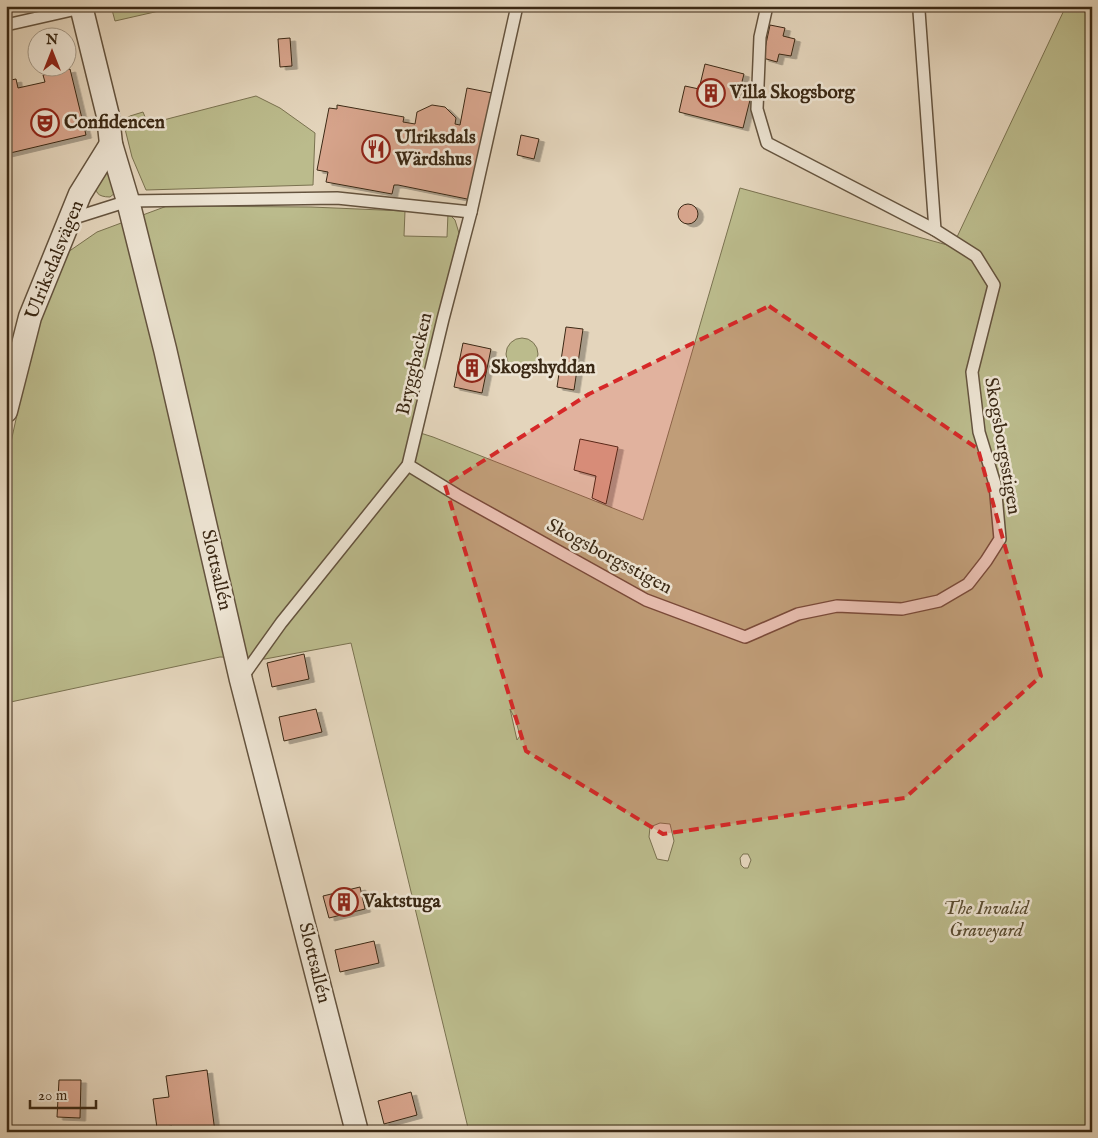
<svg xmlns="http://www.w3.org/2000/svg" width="1098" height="1138" font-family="'IM FELL English',serif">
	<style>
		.green { fill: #bbbb8c; stroke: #7a7250; fill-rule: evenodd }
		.building { fill: #d8a58d; stroke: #3a2814; filter: url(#shadow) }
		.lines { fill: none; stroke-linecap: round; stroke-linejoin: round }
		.service-casing { stroke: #64533e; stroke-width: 14 }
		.minor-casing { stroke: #64533e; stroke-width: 25 }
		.service { stroke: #ede4d3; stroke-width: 11 }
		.minor { stroke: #ede4d3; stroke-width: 22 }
		.marked { fill: #d62828; fill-opacity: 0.2; stroke: #d62828; stroke-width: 4; stroke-dasharray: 10 6; stroke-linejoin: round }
		.labels { text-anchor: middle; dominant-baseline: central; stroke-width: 5; stroke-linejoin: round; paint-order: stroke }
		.poi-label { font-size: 19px; font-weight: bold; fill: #3a2814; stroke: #ede4d3; text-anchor: start }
		.street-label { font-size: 19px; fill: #3a2814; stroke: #ede4d3 }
		.park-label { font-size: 19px; font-style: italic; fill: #5a4d32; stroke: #ede4d3 }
	</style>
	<defs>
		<filter id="shadow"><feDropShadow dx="5.5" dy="3" stdDeviation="0" flood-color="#0004"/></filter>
	</defs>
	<rect width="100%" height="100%" fill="#e4d5bc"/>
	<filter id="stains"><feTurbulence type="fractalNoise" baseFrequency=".004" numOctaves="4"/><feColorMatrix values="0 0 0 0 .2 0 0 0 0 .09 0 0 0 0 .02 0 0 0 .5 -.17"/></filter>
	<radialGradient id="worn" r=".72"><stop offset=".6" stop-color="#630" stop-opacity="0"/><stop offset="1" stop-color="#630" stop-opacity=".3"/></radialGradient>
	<g class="green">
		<path d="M111 6H181L115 21Z"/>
		<path d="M1066 6H1092V1132H469L351 643 265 659 220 657 6 703V473L11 442 38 319 68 252 97 232 167 206 311 207 405 211 404 236 447 237 448 213 455 220 459 233 411 430 433 437 643 520 740 188 951 246 957 237ZM510 709 516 721 520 736 517 740ZM660 823 670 824 674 841 668 861 657 859 649 837 650 827ZM743 854H748L751 860 748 868H744L741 865 740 858Z"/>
		<path d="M256 96 280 108 315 133 313 185 146 190 132 157 123 121 130 116 143 112 148 124Z"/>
		<path d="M109 164 115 193 110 197C84 197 101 175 109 164Z"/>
		<circle cx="522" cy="354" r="16"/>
	</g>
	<g class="building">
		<path d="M770 25 785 28 783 36 795 39 791 56 779 54 777 62 763 58Z"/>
		<path d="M290 38 292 66 280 67 278 39Z"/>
		<path d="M705 64 744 74 738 97 750 100 743 128 679 112 685 86 699 89Z"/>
		<path d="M70 69 86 135 6 154V81L16 79 18 88 45 82 43 75Z"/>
		<path d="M467 88 492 93 472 200 398 185H394L392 194 326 182 328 172 317 170 329 108 337 109V105L404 117 403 122 415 124 417 112 432 105 445 107 456 118 455 124 460 125Z"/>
		<path d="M521 135 539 139 534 159 517 155Z"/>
		<circle cx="688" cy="214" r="10"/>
		<path d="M566 327 583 329 574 390 557 387Z"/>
		<path d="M463 343 491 349 482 393 454 387Z"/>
		<path d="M580 439 618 447 606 504 592 498 596 476 574 470Z"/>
		<path d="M304 654 309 679 272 687 267 663Z"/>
		<path d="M316 709 322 732 284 741 279 717Z"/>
		<path d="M360 887 365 909 329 918 323 896Z"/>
		<path d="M374 941 379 963 340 972 335 950Z"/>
		<path d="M207 1070 215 1132H173L172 1126 157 1128 153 1099 169 1097 166 1076Z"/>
		<path d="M59 1080H81L80 1118 57 1117Z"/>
		<path d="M411 1092 417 1115 384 1124 378 1101Z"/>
	</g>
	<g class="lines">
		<defs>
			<g id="service">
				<path d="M921 6 919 11 935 230"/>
				<path d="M6 25 81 8"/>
				<path d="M71 219 128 201 337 198 471 212"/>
				<path d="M408 465 457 495 646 600 745 637 798 614 837 606 902 609 939 601 968 584 986 561 1000 539 995 484 979 432 972 372 994 285 976 256 935 230 767 143 757 109 760 37 767 6"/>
				<path d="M241 679 281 623 408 465 443 319 471 212 517 6"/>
			</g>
			<g id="minor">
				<path d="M81 6 108 116 111 144 128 201 165 349 241 680 357 1132"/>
				<path d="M6 411 30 317 80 194 111 144"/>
			</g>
		</defs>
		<use href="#service" class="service-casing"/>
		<use href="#minor" class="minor-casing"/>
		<use href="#service" class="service"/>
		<use href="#minor" class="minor"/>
	</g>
	<path class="marked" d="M769 306 978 449 1041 676 905 798 663 834 526 751 445 485 589 394Z"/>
	<defs>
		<symbol id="building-ring" viewBox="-11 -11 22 22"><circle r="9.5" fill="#ede4d3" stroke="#8f2418" stroke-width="1.5"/><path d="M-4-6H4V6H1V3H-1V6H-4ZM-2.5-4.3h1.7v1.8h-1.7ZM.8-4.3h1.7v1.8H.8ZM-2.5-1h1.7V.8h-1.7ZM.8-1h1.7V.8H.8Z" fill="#8f2418"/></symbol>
		<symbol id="theatre-ring" viewBox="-11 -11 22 22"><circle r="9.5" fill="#ede4d3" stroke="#8f2418" stroke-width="1.5"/><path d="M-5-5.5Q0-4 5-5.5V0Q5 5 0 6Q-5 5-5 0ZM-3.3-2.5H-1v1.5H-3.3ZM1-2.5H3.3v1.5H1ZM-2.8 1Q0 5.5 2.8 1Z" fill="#8f2418"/></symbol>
		<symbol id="restaurant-ring" viewBox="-11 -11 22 22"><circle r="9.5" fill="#ede4d3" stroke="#8f2418" stroke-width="1.5"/><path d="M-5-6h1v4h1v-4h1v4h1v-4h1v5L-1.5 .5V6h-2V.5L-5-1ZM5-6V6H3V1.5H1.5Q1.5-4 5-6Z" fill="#8f2418"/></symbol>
	</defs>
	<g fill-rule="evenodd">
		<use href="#building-ring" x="695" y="77" width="32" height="32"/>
		<use href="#theatre-ring" x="29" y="107" width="32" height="32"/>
		<use href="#restaurant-ring" x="360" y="133" width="32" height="32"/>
		<use href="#building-ring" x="456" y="352" width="32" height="32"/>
		<use href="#building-ring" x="328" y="886" width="32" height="32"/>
	</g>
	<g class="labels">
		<g class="poi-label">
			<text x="730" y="93">Villa Skogsborg</text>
			<text x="64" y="123">Confidencen</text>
			<text x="395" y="138">Ulriksdals<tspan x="395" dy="22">Wärdshus</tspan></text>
			<text x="491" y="368">Skogshyddan</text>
			<text x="363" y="902">Vaktstuga</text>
		</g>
		<g class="street-label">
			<text transform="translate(55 260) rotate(-68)">Ulriksdalsvägen</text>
			<text transform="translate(415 364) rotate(-77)">Bryggbacken</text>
			<text transform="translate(1002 446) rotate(80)">Skogsborgsstigen</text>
			<text transform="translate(609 557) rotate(28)">Skogsborgsstigen</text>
			<text transform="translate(216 570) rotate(77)">Slottsallén</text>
			<text transform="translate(314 963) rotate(76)">Slottsallén</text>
		</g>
		<g class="park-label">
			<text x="986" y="909">The Invalid<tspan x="986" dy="22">Graveyard</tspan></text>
		</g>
	</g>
	<rect width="1098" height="1138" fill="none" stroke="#e4d5bc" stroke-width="25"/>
	<rect x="8" y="8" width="1083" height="1123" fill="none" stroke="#3a2814" stroke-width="2.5"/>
	<rect x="12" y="12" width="1073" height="1113" fill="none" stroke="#3a2814"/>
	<g transform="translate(52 52)"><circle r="24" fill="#ede4d3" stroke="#a59987"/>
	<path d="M0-4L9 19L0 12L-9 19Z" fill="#8f2418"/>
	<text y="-8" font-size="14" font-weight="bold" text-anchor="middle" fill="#3a2814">N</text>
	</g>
	<path d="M30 1100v8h66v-8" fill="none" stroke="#3a2814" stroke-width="2.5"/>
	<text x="38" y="1100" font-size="15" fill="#3a2814" stroke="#ede4d3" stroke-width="4" paint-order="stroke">20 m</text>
	<rect width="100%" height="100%" filter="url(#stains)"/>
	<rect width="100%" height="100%" fill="url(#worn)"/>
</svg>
